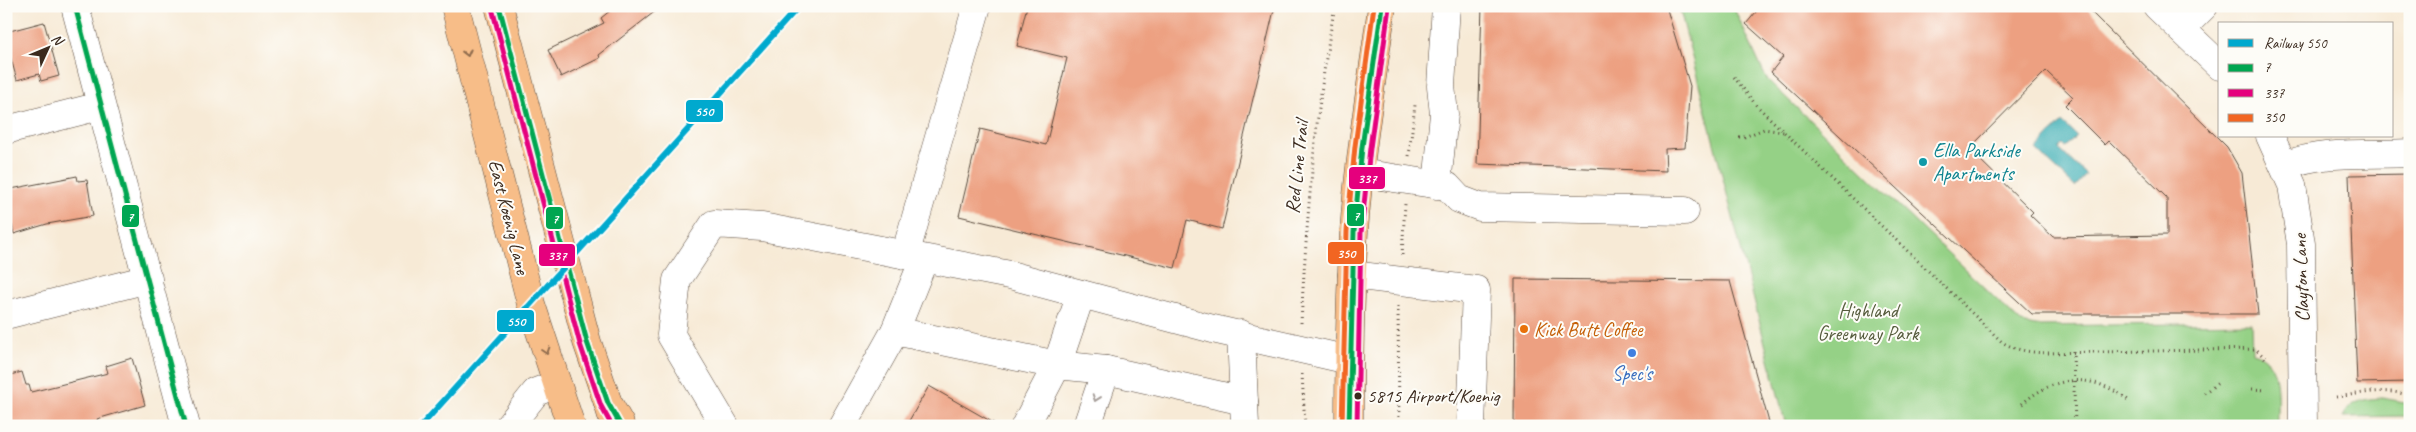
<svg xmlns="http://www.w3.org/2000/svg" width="2416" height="432" font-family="Caveat,sans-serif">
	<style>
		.green { fill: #95d186; stroke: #687e52 }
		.water { fill: #3dafb6; stroke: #3c6c6a }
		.building { fill: #eda081; fill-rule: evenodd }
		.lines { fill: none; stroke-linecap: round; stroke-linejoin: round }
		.minor-casing { stroke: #57473a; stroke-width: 29 }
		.major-casing { stroke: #57473a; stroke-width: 29 }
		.highway-casing { stroke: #57473a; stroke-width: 29 }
		.path { stroke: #57473a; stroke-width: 3; stroke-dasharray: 1 4; stroke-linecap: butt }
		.minor { stroke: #fff; stroke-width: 28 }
		.major { stroke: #f7bd88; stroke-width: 28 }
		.highway { stroke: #f7bd88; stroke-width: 28 }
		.bus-1-casing { stroke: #fdfcf7; stroke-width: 9 }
		.bus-2-casing { stroke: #fdfcf7; stroke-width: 9 }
		.bus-3-casing { stroke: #fdfcf7; stroke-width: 9 }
		.bus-1 { stroke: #00a651; stroke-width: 5 }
		.bus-2 { stroke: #e5007d; stroke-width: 5 }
		.bus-3 { stroke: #f26522; stroke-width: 5 }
		.rail-1-casing { stroke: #fdfcf7; stroke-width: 10 }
		.rail-1 { stroke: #00a9ce; stroke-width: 6 }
		.oneway { stroke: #906c4e }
		.oneway2 { stroke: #a79f9a }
		.culture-dot { fill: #0f9aa8; stroke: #fdfcf7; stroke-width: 2 }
		.food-dot { fill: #e8710a; stroke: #fdfcf7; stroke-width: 2 }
		.shop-dot { fill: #3f7fe0; stroke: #fdfcf7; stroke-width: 2 }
		.bus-dot { fill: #3b2a1e; stroke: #fdfcf7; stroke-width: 2 }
		.labels { text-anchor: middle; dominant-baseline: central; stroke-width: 4; stroke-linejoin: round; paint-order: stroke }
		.bus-label { font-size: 19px; fill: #3b2a1e; stroke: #fdfcf7; text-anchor: start }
		.culture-label { font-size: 20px; fill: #0d838f; stroke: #fdfcf7; text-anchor: start }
		.street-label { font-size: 20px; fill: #3b2a1e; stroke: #fdfcf7 }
		.park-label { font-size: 20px; fill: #565c3d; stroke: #fdfcf7 }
		.food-label { font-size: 20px; fill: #c56008; stroke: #fdfcf7; text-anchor: start }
		.shop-label { font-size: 20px; fill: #366cbe; stroke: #fdfcf7 }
		.line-badge { stroke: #fdfcf7; stroke-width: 2 }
		.badge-label { font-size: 14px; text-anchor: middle; font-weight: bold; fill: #fff }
	</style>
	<rect width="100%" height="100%" fill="#fdfcf7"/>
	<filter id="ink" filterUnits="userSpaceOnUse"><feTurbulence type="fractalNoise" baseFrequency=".02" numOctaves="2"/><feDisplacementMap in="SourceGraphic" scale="10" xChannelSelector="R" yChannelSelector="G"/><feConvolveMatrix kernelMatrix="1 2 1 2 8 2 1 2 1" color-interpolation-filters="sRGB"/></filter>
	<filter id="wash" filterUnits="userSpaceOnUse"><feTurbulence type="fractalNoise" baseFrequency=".0096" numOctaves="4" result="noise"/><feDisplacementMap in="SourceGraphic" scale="20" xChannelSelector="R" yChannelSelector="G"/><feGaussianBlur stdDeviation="1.12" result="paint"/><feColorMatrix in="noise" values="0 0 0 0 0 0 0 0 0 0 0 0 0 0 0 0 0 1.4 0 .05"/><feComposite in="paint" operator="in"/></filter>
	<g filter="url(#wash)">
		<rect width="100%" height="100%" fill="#f7ead6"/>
		<g class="green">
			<path d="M1679 6H1733L1766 78 1774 86 2021 323 2035 326 2251 323 2252 352C2284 359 2276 400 2277 426H1786Z"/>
			<path d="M2382 398 2410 403V416L2343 417C2352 400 2364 399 2382 398Z"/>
		</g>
		<path class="water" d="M2062 122 2077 136 2066 147 2063 145 2059 149 2086 175 2075 187 2036 150Z"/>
		<g id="blocks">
			<g class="building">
				<path d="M616 6H662L599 55 600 58 561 77 548 50 604 23 601 18Z"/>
				<path d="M1027 6H1275L1222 229 1187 220 1175 268 959 216 980 129 1046 145 1067 58 1017 46Z"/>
				<path d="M1482 6H1666L1690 86 1685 148 1665 149 1666 171 1477 164Z"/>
				<path d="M1761 6H2085L2227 147 2242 173 2258 314H2032L1771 72 1783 57 1746 24ZM2046 71 2073 97 2065 105 2105 145 2109 141 2167 198V235L2053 237 2030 215 2033 212 1969 149Z"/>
				<path d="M44 22 59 76 41 81 39 74 17 80 6 41V32Z"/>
				<path d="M2410 174V382L2357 383 2349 175Z"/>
				<path d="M77 176 78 181 87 180 93 216 47 224 14 234 12 225 6 226V190Z"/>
				<path d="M1515 279 1730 281 1770 426H1514Z"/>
				<path d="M132 358 145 405 97 419 99 426H6V376L22 372 26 385H29L31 392 108 373 106 366Z"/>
				<path d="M929 386 999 426H906Z"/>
			</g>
		</g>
	</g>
	<g filter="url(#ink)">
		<use href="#blocks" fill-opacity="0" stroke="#57473a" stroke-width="1"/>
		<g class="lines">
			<defs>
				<g id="minor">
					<path d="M75 6 186 426"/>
					<path d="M2157 6 2220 66"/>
					<path d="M2181 29 2204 6"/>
					<path d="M6 130 100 106"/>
					<path d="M2270 136 2292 185 2301 244 2303 426"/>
					<path d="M2284 166C2322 150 2369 155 2410 153"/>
					<path d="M1360 173 1447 186 1459 199 1480 207 1685 211"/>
					<path d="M1437 185 1444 114 1441 86 1446 6"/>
					<path d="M905 255 977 6"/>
					<path d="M1352 275 1476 290 1471 426"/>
					<path d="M6 315 148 279"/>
					<path d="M895 331 924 259"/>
					<path d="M1241 334 1245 426"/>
					<path d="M509 426 536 392 557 384"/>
					<path d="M725 426 671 335 677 280 714 224 762 227 1010 275 1213 329 1349 360"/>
					<path d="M842 426 895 331 1057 365 1106 370 1244 401"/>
					<path d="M1025 426 1057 365 1081 294"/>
					<path d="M1087 426 1106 370"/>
				</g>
				<g id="major">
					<path d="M455 6 531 304 571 426"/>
					<path d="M499 6 587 342 608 403 620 424"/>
					<path d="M1349 426C1349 361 1350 297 1354 232 1359 157 1372 81 1382 6"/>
				</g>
				<path id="highway" d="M608 403 615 426"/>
			</defs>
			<use href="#minor" class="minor-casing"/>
			<use href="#major" class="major-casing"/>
			<use href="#highway" class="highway-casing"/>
			<g class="path">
				<path d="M1734 77 1756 105 2002 342C2017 351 2030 352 2047 353L2256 349 2265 358"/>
				<path d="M1739 137H1744L1764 129 1784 132"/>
				<path d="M1409 156 1415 105"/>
				<path d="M1402 255 1405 204"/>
				<path d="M1398 306 1399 426"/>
				<path d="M1301 323C1307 216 1315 111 1335 6"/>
				<path d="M2073 351 2075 426"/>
				<path d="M1302 374 1305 426"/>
				<path d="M2252 389 2266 390"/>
				<path d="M2204 393 2218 383"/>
				<path d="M2336 397C2360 394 2386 387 2410 396"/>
				<path d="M2022 404C2056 374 2093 373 2128 400"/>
			</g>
			<use href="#minor" class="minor"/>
			<use href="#major" class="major"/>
			<use href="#highway" class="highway"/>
			<defs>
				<g id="bus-1">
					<path d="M75 6 186 426"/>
					<path d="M499 6 587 342 608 403 621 426"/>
					<path d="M1349 426 1354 232 1362 147 1382 6"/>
				</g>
				<g id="bus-2">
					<path d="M492 8 580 344 601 406 612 426"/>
					<path d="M1357 426 1361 233 1370 148 1389 7"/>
				</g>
				<path id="bus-3" d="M1342 426 1347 231 1355 146 1374 6"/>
			</defs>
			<use href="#bus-1" class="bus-1-casing"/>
			<use href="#bus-2" class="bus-2-casing"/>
			<use href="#bus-3" class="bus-3-casing"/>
			<use href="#bus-1" class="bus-1"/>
			<use href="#bus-2" class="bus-2"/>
			<use href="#bus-3" class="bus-3"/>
			<defs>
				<path id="rail-1" d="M421 426 799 6"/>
			</defs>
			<use href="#rail-1" class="rail-1-casing"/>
			<use href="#rail-1" class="rail-1"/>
		</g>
		<defs><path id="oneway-chevron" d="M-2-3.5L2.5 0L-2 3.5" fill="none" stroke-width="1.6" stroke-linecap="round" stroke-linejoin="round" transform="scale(1.25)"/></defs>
		<g class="oneway">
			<use href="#oneway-chevron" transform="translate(467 53) rotate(76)"/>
			<use href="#oneway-chevron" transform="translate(546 351) rotate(72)"/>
		</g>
		<use class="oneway2" href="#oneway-chevron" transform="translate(1096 398) rotate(109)"/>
	</g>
	<circle class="culture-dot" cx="1923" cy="162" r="5"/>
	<circle class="food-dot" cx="1524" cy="329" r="5"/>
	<circle class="shop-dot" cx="1632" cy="353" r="5"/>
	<circle class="bus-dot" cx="1358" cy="396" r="4.5"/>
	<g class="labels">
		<g class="bus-label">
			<text x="1367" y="396">5815 Airport/Koenig</text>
		</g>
		<g class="culture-label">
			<text x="1933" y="150">Ella Parkside<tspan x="1933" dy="23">Apartments</tspan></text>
		</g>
		<g class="street-label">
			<text transform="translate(1297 167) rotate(-84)">Red Line Trail</text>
			<text transform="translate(509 217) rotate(76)">East Koenig Lane</text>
			<text transform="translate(2301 278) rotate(-92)">Clayton Lane</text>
		</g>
		<g class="park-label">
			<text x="1868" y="310">Highland<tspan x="1868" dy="23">Greenway Park</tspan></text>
		</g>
		<g class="food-label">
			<text x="1534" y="329">Kick Butt Coffee</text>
		</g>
		<g class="shop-label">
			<text x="1632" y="373">Spec's</text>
		</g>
	</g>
	<g class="line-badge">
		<rect x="685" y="99" width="39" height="24" rx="5" fill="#00a9ce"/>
		<rect x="1348" y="166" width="38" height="24" rx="5" fill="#e5007d"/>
		<rect x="1346" y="203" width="19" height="24" rx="5" fill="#00a651"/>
		<rect x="121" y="204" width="19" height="24" rx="5" fill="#00a651"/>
		<rect x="545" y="206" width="19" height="24" rx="5" fill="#00a651"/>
		<rect x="1327" y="241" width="38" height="24" rx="5" fill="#f26522"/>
		<rect x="538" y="243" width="38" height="24" rx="5" fill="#e5007d"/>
		<rect x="496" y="309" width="39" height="24" rx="5" fill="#00a9ce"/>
	</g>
	<g class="badge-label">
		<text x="704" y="116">550</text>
		<text x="1367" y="183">337</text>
		<text x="1356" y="220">7</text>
		<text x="130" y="221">7</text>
		<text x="555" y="223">7</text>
		<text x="1346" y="258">350</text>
		<text x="557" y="260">337</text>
		<text x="516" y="326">550</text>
	</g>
	<rect width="2416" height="432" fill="none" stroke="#fdfcf7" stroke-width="25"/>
	<rect x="2218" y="22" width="175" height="115" fill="#fdfcf7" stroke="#afa8a0"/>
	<rect x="2228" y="39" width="25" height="8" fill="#00a9ce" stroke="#afa8a0"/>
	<text x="2264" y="48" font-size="15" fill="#3b2a1e">Railway 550</text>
	<rect x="2228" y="64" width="25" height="8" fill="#00a651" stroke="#afa8a0"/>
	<text x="2264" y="72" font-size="15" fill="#3b2a1e">7</text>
	<rect x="2228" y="89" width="25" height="8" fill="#e5007d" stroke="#afa8a0"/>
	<text x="2264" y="98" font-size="15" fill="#3b2a1e">337</text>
	<rect x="2228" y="114" width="25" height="8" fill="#f26522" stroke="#afa8a0"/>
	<text x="2264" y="122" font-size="15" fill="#3b2a1e">350</text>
	<g transform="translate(48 48) rotate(46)" stroke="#fdfcf7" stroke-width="4" paint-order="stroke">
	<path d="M0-4L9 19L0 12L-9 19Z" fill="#3b2a1e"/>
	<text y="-8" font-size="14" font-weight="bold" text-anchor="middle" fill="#3b2a1e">N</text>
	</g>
</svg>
